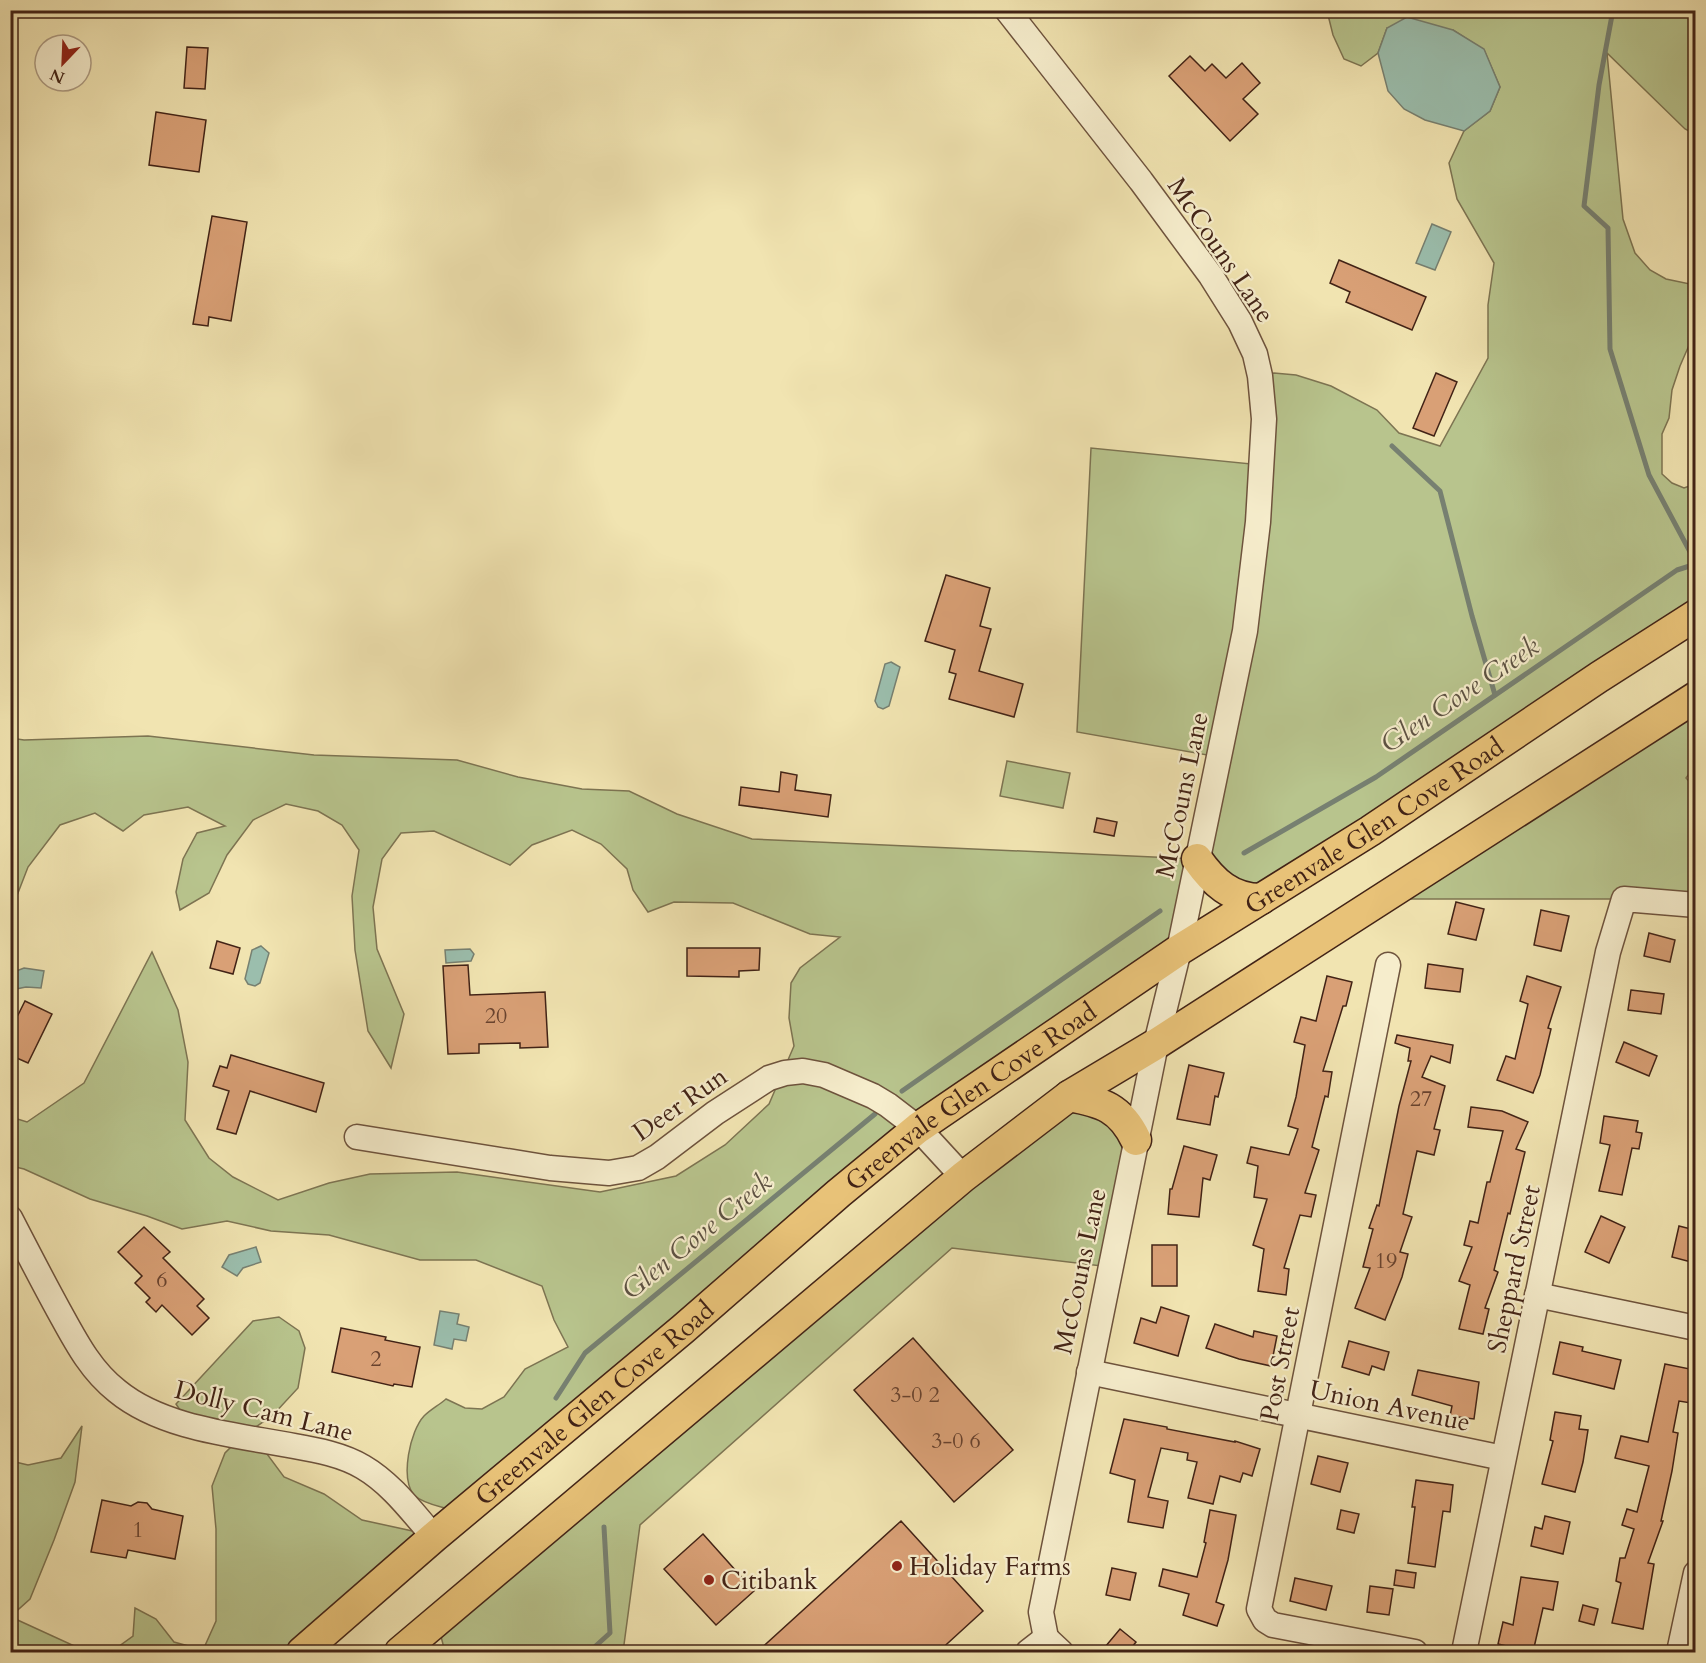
<svg xmlns="http://www.w3.org/2000/svg" width="1706" height="1663" font-family="Cardo,serif">
	<style>
		.green { fill: #b8c48d; stroke: #7d7452; stroke-width: 1.5 }
		.water { fill: #9bbead; stroke: #778071; stroke-width: 1.5 }
		.lines { fill: none; stroke-linecap: round; stroke-linejoin: round }
		.stream { stroke: #778071; stroke-width: 5 }
		.building { fill: #d9a076; stroke: #422316; stroke-width: 1.5 }
		.minor-casing { stroke: #6e533d; stroke-width: 27 }
		.major-casing { stroke: #422316; stroke-width: 33 }
		.minor { stroke: #f6edcc; stroke-width: 24 }
		.major { stroke: #e8c278; stroke-width: 30 }
		.poi-dot { fill: #8f2418; stroke: #f6edcc; stroke-width: 2 }
		.labels { text-anchor: middle; dominant-baseline: central; stroke-width: 4.5; stroke-linejoin: round; paint-order: stroke }
		.number-label { font-size: 22px; fill: #68422e }
		.street-label { font-size: 26px; fill: #422316; stroke: #f6edcc }
		.poi-label { font-size: 26px; fill: #422316; stroke: #f6edcc; text-anchor: start }
		.water-label { font-size: 27px; font-style: italic; fill: #5d5243; stroke: #f6edcc }
	</style>
	<rect width="100%" height="100%" fill="#f1e4b1"/>
	<filter id="stains"><feTurbulence type="fractalNoise" baseFrequency=".00333" numOctaves="4"/><feColorMatrix values="0 0 0 0 .2 0 0 0 0 .09 0 0 0 0 .02 0 0 0 .5 -.17"/></filter>
	<radialGradient id="worn" r=".72"><stop offset=".6" stop-color="#630" stop-opacity="0"/><stop offset="1" stop-color="#630" stop-opacity=".3"/></radialGradient>
	<g class="green">
		<path d="M1327 11H1695V134L1685 129 1607 53 1623 219 1635 253 1650 270 1666 279 1695 285V335L1690 343 1680 366 1672 390 1669 418 1662 434V474L1672 483 1684 488 1695 484V615L1261 899 1205 870 1179 950 996 1074 448 1509C438 1506 422 1503 414 1495 400 1478 410 1431 424 1416 430 1410 439 1405 446 1399L465 1408 482 1409 504 1397 525 1369 568 1347 554 1320 542 1286 476 1260H420L329 1235 271 1231 227 1221 182 1229 147 1216 90 1199 24 1169 11 1166V1117L27 1122 84 1083 152 952 178 1010 188 1062 185 1120 209 1158 233 1177 278 1200 329 1183 370 1174 457 1172 600 1192 676 1176 725 1145 769 1104 794 1046 789 1018 791 983 800 968 840 937 810 934 733 903 674 902 648 912 633 890 627 869 601 844 572 830 532 845 510 865 434 831 401 833 382 859 373 907 377 949 404 1014 391 1068 368 1031 355 950 352 896 359 850 342 825 318 811 286 804 253 820 227 855 209 893 180 910 176 892 183 859 197 833 225 826 188 807 144 815 123 831 95 813 60 825 28 867 11 911V738L24 740 148 736 314 755 457 760 518 777 582 789 629 791 677 814 752 839 1197 859 1219 757 1077 732 1091 448 1261 465 1260 376 1274 373 1296 375 1331 386 1377 410 1399 433 1440 446 1488 358V305L1494 263 1457 199 1449 163 1464 131 1490 111 1500 87 1484 50 1453 30 1387 28 1378 53 1361 66 1344 59 1333 35Z"/>
		<path d="M1695 697V766L1686 778 1695 788V905L1624 899H1381Z"/>
		<path d="M1007 761 1070 773 1063 808 1000 796Z"/>
		<path d="M1069 1096 1137 1134 1110 1267 952 1248 640 1525 623 1652H445L437 1621Z"/>
		<path d="M279 1317 299 1331 305 1348 298 1388 273 1415 250 1431 284 1477 324 1494 362 1520 417 1532 292 1652H11V1617L83 1650 115 1649 133 1636 135 1608 156 1619 174 1642 203 1650 216 1621V1529L212 1486 225 1453 238 1440 184 1416 176 1404 253 1321Z"/>
		<path d="M82 1426 75 1482 54 1540 30 1599 11 1616V1534L17 1516 16 1487 11 1473V1461L28 1465 61 1458Z"/>
	</g>
	<g class="water">
		<path d="M1407 17 1453 30 1484 49 1500 87 1490 111 1464 131 1425 120 1404 109 1388 91 1378 53 1387 28Z"/>
		<path d="M1432 224 1451 232 1435 270 1416 263Z"/>
		<path d="M891 662 900 667 889 706 883 709 878 707 875 701 885 664Z"/>
		<path d="M261 946 269 953 260 983 255 986 248 984 245 979 252 950Z"/>
		<path d="M470 949 474 954 471 961 446 963 445 950Z"/>
		<path d="M24 968 44 971 41 988 26 987 11 990V973Z"/>
		<path d="M256 1247 261 1262 243 1268 237 1276 222 1267 229 1255Z"/>
		<path d="M440 1311 459 1314 457 1324 469 1327 466 1341 454 1339 452 1349 434 1345Z"/>
	</g>
	<g class="lines">
		<g class="stream">
			<path d="M1613 10 1599 85 1584 206 1608 228 1610 349 1649 475 1696 563"/>
			<path d="M1392 446 1440 491 1472 616 1495 695"/>
			<path d="M1244 853 1376 777 1677 570 1696 564"/>
			<path d="M902 1091 1160 911"/>
			<path d="M556 1398 585 1353 875 1114"/>
			<path d="M589 1652 610 1633 604 1527"/>
		</g>
	</g>
	<g class="building">
		<path d="M187 47 208 48 205 89 184 88Z"/>
		<path d="M1190 56 1205 71 1212 64 1226 78 1242 63 1260 83 1243 99 1258 114 1230 141 1169 76Z"/>
		<path d="M156 112 206 120 199 172 149 165Z"/>
		<path d="M212 216 247 222 231 321 209 317 208 326 193 324Z"/>
		<path d="M1339 260 1426 297 1412 330 1346 302 1350 292 1330 283Z"/>
		<path d="M1436 373 1457 382 1434 436 1413 428Z"/>
		<path d="M946 575 990 588 980 626 991 629 979 671 1023 684 1014 717 949 699 956 674 949 672 955 650 925 641Z"/>
		<path d="M781 772 797 775 795 790 831 795 828 817 739 805 741 787 779 792Z"/>
		<path d="M1097 818 1117 822 1114 836 1094 832Z"/>
		<path d="M1456 902 1484 909 1476 940 1448 934Z"/>
		<path d="M1541 910 1569 916 1561 951 1534 945Z"/>
		<path d="M1649 933 1675 940 1670 962 1644 956Z"/>
		<path d="M217 941 240 948 233 974 210 968Z"/>
		<path d="M687 948H760L759 970 739 971V977L687 976Z"/>
		<path d="M1428 964 1463 969 1460 992 1425 988Z"/>
		<path d="M468 965 470 995 545 992 548 1047 520 1048V1043L479 1044V1053L448 1054 443 966Z"/>
		<path d="M1327 976 1352 982 1346 1006H1343L1323 1071 1332 1072 1328 1097 1325 1096 1312 1147 1319 1150 1305 1193 1316 1195 1311 1217 1300 1215 1284 1268 1289 1269 1286 1295 1258 1291 1264 1249 1253 1245 1267 1199 1254 1197 1258 1166 1247 1163 1251 1147 1289 1155 1298 1129 1288 1126 1296 1097 1305 1045 1294 1042 1301 1017 1316 1021Z"/>
		<path d="M1527 976 1561 987 1548 1028 1551 1029 1540 1075 1533 1093 1497 1080 1506 1056 1515 1059 1528 1004 1520 1001Z"/>
		<path d="M1631 990 1664 994 1661 1014 1628 1010Z"/>
		<path d="M25 1001 52 1014 28 1063 10 1055V1011L18 1015Z"/>
		<path d="M1397 1035 1453 1045 1450 1063 1431 1056 1422 1077 1445 1086 1434 1129 1440 1130 1434 1155 1417 1151 1403 1214 1412 1217 1400 1252 1408 1254 1402 1277 1385 1320 1355 1308 1370 1268 1363 1267 1373 1229 1369 1228 1377 1205 1379 1206 1399 1106 1411 1061H1408L1410 1048 1395 1043Z"/>
		<path d="M1624 1042 1657 1056 1649 1076 1616 1062Z"/>
		<path d="M231 1055 324 1083 316 1112 250 1091 236 1134 217 1129 229 1091 213 1086 220 1066 227 1068Z"/>
		<path d="M1189 1065 1224 1073 1218 1097 1215 1096 1210 1125 1177 1119Z"/>
		<path d="M1471 1107 1502 1111 1528 1122 1516 1149 1525 1152 1510 1214 1508 1213 1494 1270 1498 1272 1485 1308 1489 1309 1483 1334 1459 1329 1470 1285 1459 1281 1472 1247 1464 1245 1470 1221 1478 1223 1487 1182H1490L1503 1131 1468 1127Z"/>
		<path d="M1604 1116 1638 1121 1636 1132 1642 1133 1639 1149 1632 1148 1622 1195 1599 1191 1610 1145 1600 1143Z"/>
		<path d="M1184 1146 1217 1155 1210 1180 1203 1178 1199 1217 1168 1214 1170 1189H1172Z"/>
		<path d="M1601 1216 1625 1227 1609 1263 1585 1252Z"/>
		<path d="M1679 1226 1695 1230V1263L1672 1257Z"/>
		<path d="M144 1227 170 1252 163 1258 204 1299 197 1306 209 1318 192 1335 162 1305 156 1312 146 1302 150 1298 135 1283 142 1276 118 1252Z"/>
		<rect x="1152" y="1245" width="25" height="41"/>
		<path d="M1161 1307 1189 1316 1178 1356 1134 1343 1141 1318 1156 1323Z"/>
		<path d="M1215 1324 1253 1337 1254 1331 1277 1336 1271 1366 1239 1359 1206 1348Z"/>
		<path d="M341 1328 386 1337 385 1340 420 1347 412 1387 394 1384 393 1386 332 1372Z"/>
		<path d="M913 1338 1013 1450 954 1502 854 1390Z"/>
		<path d="M1349 1341 1389 1352 1384 1370 1372 1366 1369 1375 1342 1367Z"/>
		<path d="M1560 1342 1583 1347 1582 1351 1621 1360 1614 1389 1553 1374Z"/>
		<path d="M1665 1364 1695 1370V1380L1691 1403 1679 1401 1673 1432 1678 1433 1672 1471 1661 1521H1663L1648 1563 1654 1564 1643 1629 1612 1623 1621 1583 1616 1581 1620 1558H1625L1634 1529 1622 1525 1627 1509 1637 1512 1649 1466 1615 1458 1621 1436 1648 1442Z"/>
		<path d="M1418 1370 1479 1382 1474 1419 1450 1416 1452 1406 1412 1395Z"/>
		<path d="M1555 1412 1581 1416 1579 1429 1588 1430 1583 1462 1575 1492 1542 1484 1553 1441 1550 1440Z"/>
		<path d="M1124 1419 1167 1427V1429L1235 1442V1441L1260 1449 1252 1476 1243 1473 1240 1482 1220 1476 1213 1504 1188 1498 1197 1462 1187 1460 1188 1453 1161 1448 1148 1497 1168 1501 1163 1528 1128 1522 1135 1480 1110 1473Z"/>
		<path d="M1318 1456 1348 1463 1340 1492 1311 1484Z"/>
		<path d="M1416 1480 1453 1485 1450 1512 1443 1511 1435 1567 1408 1563 1415 1507H1412Z"/>
		<path d="M102 1500 131 1506 138 1502 147 1503 152 1509 183 1516 175 1559 128 1550 126 1558 91 1552Z"/>
		<path d="M1210 1510 1236 1515 1228 1560 1216 1602 1224 1605 1217 1626 1183 1615 1189 1594 1159 1586 1163 1569 1197 1577 1206 1543 1204 1542Z"/>
		<path d="M1341 1510 1359 1514 1354 1533 1337 1529Z"/>
		<path d="M1545 1516 1570 1522 1563 1554 1531 1546 1535 1527 1542 1529Z"/>
		<path d="M901 1521 983 1611 937 1653H756Z"/>
		<path d="M703 1534 754 1591 716 1625 664 1569Z"/>
		<path d="M1112 1568 1136 1573 1130 1600 1106 1595Z"/>
		<path d="M1396 1570 1416 1573 1414 1588 1394 1585Z"/>
		<path d="M1521 1577 1558 1582 1553 1610 1543 1608 1533 1652 1498 1644 1503 1622 1513 1625Z"/>
		<path d="M1295 1578 1332 1586 1326 1610 1290 1601Z"/>
		<path d="M1370 1586 1393 1589 1389 1615 1367 1612Z"/>
		<path d="M1583 1605 1598 1609 1594 1625 1579 1621Z"/>
		<path d="M1120 1629 1136 1642 1127 1653H1100Z"/>
	</g>
	<g class="lines">
		<defs>
			<g id="minor">
				<path d="M1007 10 1141 181 1211 276 1240 322 1255 354 1260 376 1264 419 1258 522 1245 631 1179 950 1156 1044 1041 1612 1046 1638"/>
				<path d="M1388 965 1259 1609 1265 1620 1273 1625 1415 1652"/>
				<path d="M357 1137 550 1168 609 1173 638 1168 657 1157 715 1113 769 1078 785 1073 803 1071 824 1075 873 1096 888 1105 918 1128 963 1177"/>
				<path d="M10 1218C26 1249 42 1280 59 1311 75 1340 90 1370 117 1391 163 1429 237 1435 294 1446 317 1450 343 1455 363 1467 392 1484 412 1512 434 1537"/>
				<path d="M1537 1295 1696 1328"/>
				<path d="M1089 1372 1503 1458"/>
				<path d="M1046 1638 1061 1652"/>
				<path d="M1028 1652 1046 1638"/>
				<path d="M1464 1652 1608 952 1624 899 1696 905"/>
				<path d="M1679 1652 1696 1573"/>
			</g>
			<g id="major">
				<path d="M1197 859C1213 882 1231 899 1261 899"/>
				<path d="M1069 1096C1102 1102 1121 1108 1136 1140"/>
				<path id="s1" d="M302 1652 434 1537 683 1329 839 1193 918 1128 1179 950 1370 831 1599 677 1696 615"/>
				<path d="M400 1652 963 1177 1069 1096 1156 1044 1696 697"/>
			</g>
		</defs>
		<use href="#minor" class="minor-casing"/>
		<use href="#major" class="major-casing"/>
		<use href="#minor" class="minor"/>
		<use href="#major" class="major"/>
	</g>
	<g class="poi-dot">
		<circle cx="897" cy="1566" r="6"/>
		<circle cx="709" cy="1580" r="6"/>
	</g>
	<g class="labels">
		<g class="number-label">
			<text x="496" y="1016">20</text>
			<text x="1421" y="1099">27</text>
			<text x="1386" y="1261">19</text>
			<text x="162" y="1280">6</text>
			<text x="376" y="1359">2</text>
			<text x="915" y="1395">3-0 2</text>
			<text x="956" y="1441">3-0 6</text>
			<text x="138" y="1530">1</text>
		</g>
		<g class="street-label">
			<text transform="translate(1221 250) rotate(56)">McCouns Lane</text>
			<text transform="translate(1182 795) rotate(-78)">McCouns Lane</text>
			<text stroke="none"><textPath href="#s1" startOffset="1356">Greenvale Glen Cove Road</textPath></text>
			<text stroke="none"><textPath href="#s1" startOffset="870">Greenvale Glen Cove Road</textPath></text>
			<text transform="translate(680 1104) rotate(-35)">Deer Run</text>
			<text transform="translate(1514 1269) rotate(-78)">Sheppard Street</text>
			<text transform="translate(1080 1271) rotate(-78)">McCouns Lane</text>
			<text transform="translate(1280 1364) rotate(-79)">Post Street</text>
			<text stroke="none"><textPath href="#s1" startOffset="384">Greenvale Glen Cove Road</textPath></text>
			<text transform="translate(1390 1406) rotate(12)">Union Avenue</text>
			<text transform="translate(264 1411) rotate(14)">Dolly Cam Lane</text>
		</g>
		<g class="poi-label">
			<text x="909" y="1566">Holiday Farms</text>
			<text x="721" y="1580">Citibank</text>
		</g>
		<g class="water-label">
			<text transform="translate(1460 695) rotate(-34)">Glen Cove Creek</text>
			<text transform="translate(697 1236) rotate(-39)">Glen Cove Creek</text>
		</g>
	</g>
	<rect width="1706" height="1663" fill="none" stroke="#f1e4b1" stroke-width="36"/>
	<rect x="12" y="12" width="1682" height="1639" fill="none" stroke="#422316" stroke-width="3"/>
	<rect x="18" y="18" width="1670" height="1627" fill="none" stroke="#422316" stroke-width="1.5"/>
	<g transform="translate(63 63) rotate(203)"><circle r="28" fill="#f6edcc" stroke="#ae9c83" stroke-width="1.5"/>
	<path d="M0-4.5L10 22L0 15L-10 22Z" fill="#8f2418"/>
	<text y="-9" font-size="16" font-weight="bold" text-anchor="middle" fill="#422316">N</text>
	</g>
	<rect width="100%" height="100%" filter="url(#stains)"/>
	<rect width="100%" height="100%" fill="url(#worn)"/>
</svg>
